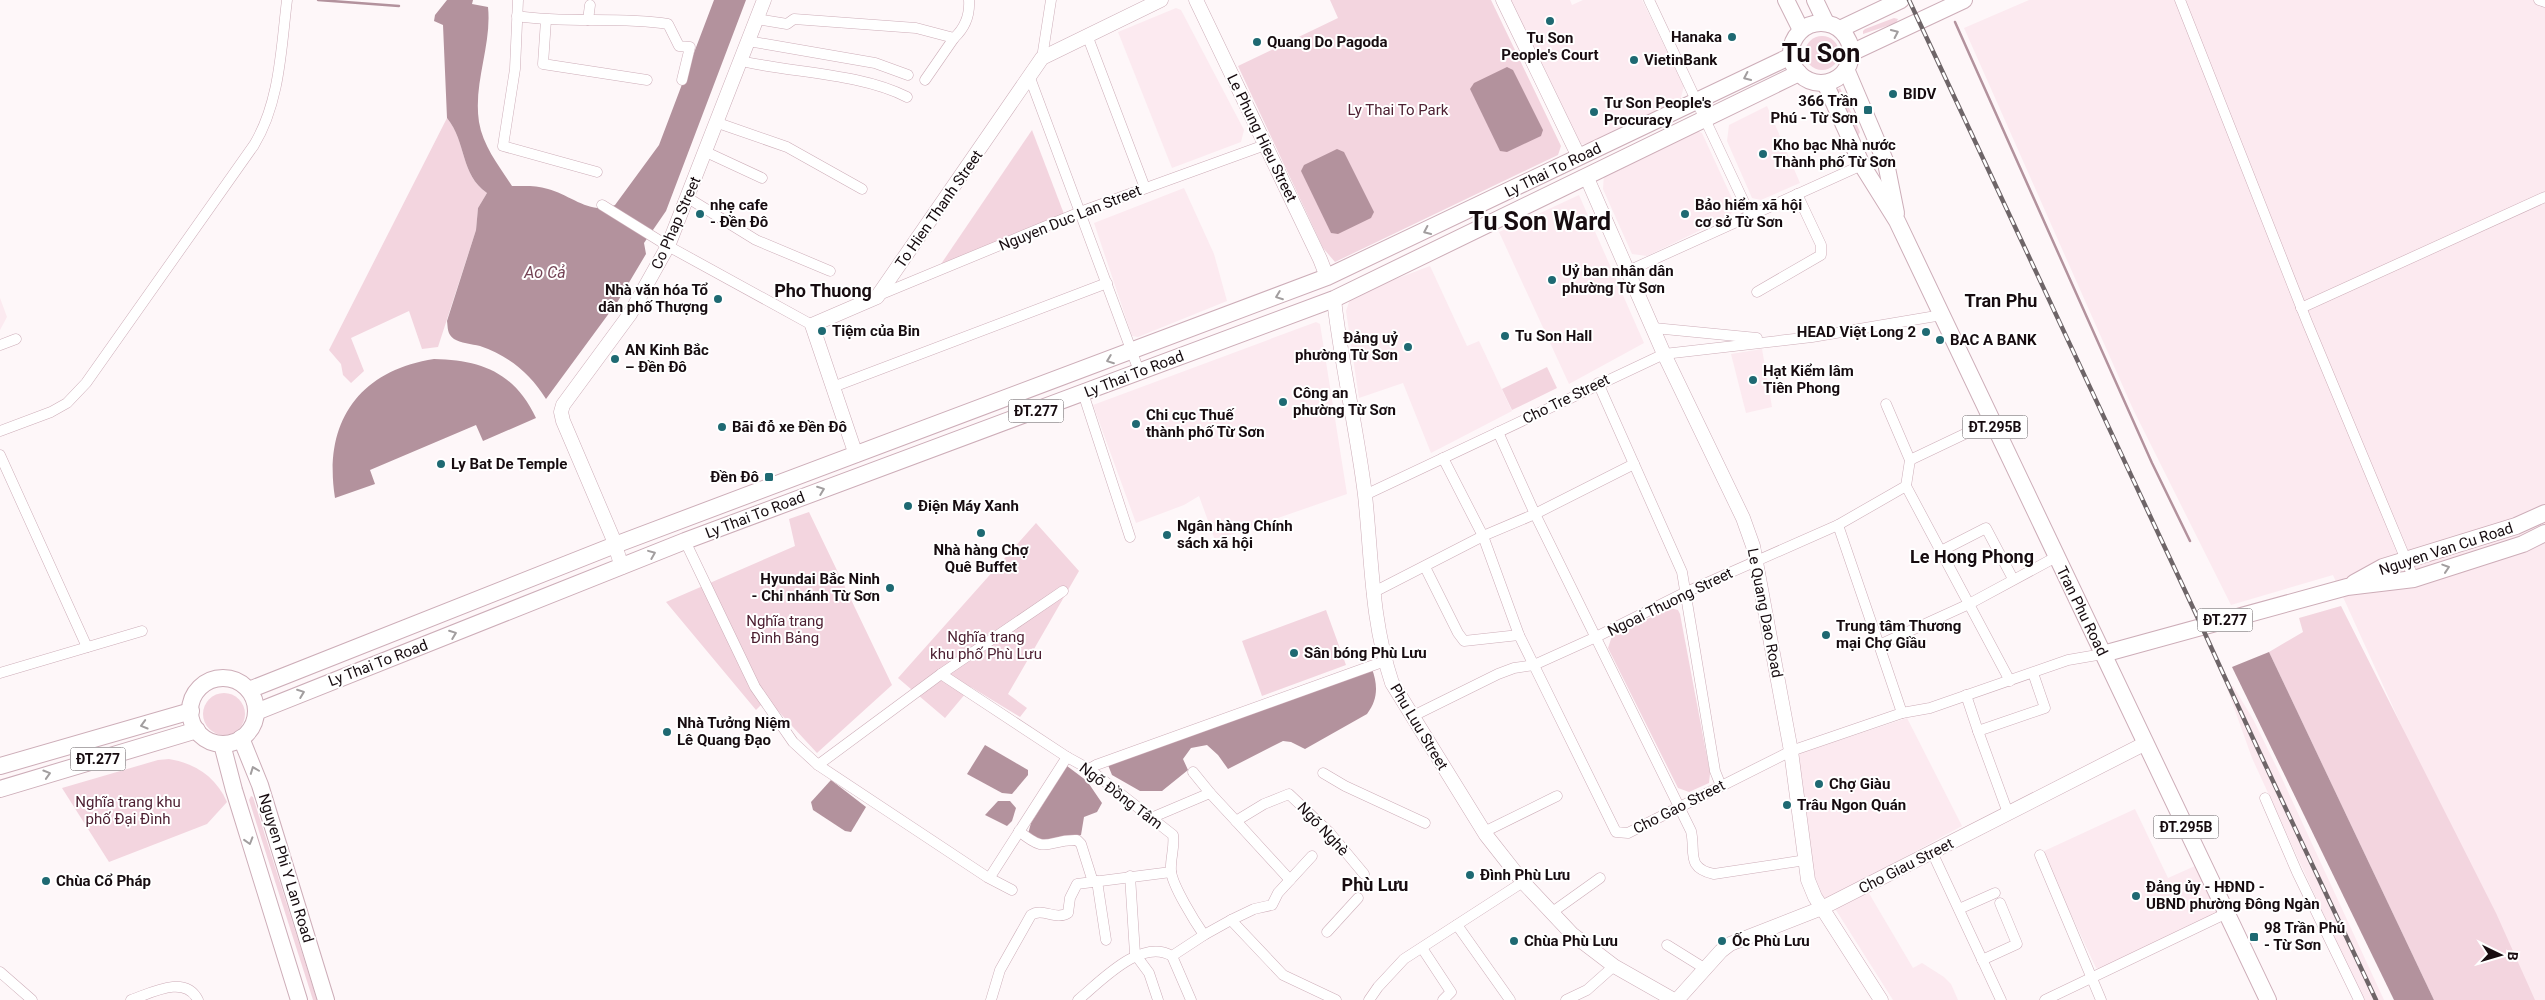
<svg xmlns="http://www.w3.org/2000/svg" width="2545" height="1000" font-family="Roboto,sans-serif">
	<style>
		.built { fill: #fceaf0 }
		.green { fill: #f3d5df }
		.water { fill: #b3929d }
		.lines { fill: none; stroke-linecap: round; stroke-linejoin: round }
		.stream { stroke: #b3929d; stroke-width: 2.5 }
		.street-casing { stroke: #cdadb8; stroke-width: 11 }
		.secondary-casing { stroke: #cdadb8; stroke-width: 15 }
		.primary-casing { stroke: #cdadb8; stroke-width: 18 }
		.street { stroke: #fff; stroke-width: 10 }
		.secondary { stroke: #fff; stroke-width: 14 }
		.primary { stroke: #fff; stroke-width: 16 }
		.rail-casing { stroke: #6e6568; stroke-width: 4.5 }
		.rail { stroke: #fff; stroke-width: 2.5; stroke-dasharray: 8; stroke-linecap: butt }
		.oneway { stroke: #a29e9f }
		.poi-dot { fill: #1e6972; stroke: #fff; stroke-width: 2 }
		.labels { text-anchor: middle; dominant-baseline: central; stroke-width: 4; stroke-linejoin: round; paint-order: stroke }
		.shield { fill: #fff; stroke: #5d5558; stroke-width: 1 }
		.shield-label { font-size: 14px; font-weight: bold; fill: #170c10 }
		.poi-label { font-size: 15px; font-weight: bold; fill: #170c10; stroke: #fff; text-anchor: start }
		.park-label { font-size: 15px; fill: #4d2032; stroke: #fff }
		.street-label { font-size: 15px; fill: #170c10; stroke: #fff }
		.water-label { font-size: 16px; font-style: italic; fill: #744355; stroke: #fff }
		.quarter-label { font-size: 18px; font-weight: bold; fill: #170c10; stroke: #fff }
		.town-label { font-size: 25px; font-weight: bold; fill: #170c10; stroke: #fff }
	</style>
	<rect width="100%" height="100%" fill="#fef7f9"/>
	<g class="built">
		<path d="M1510 0H1570L1572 5 1583 0H1642L1684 86 1679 105 1598 143 1581 144Z"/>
		<path d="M2029 0H2545V1000H2526L2333 575 2231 605 2133 409 1964 28Z"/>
		<path d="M1176 8 1181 10 1244 130 1241 142 1172 168 1118 32Z"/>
		<path d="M1767 106 1800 183 1761 200 1752 198 1727 141 1729 125Z"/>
		<path d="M1694 130 1702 133 1735 205 1730 216 1647 256 1632 254 1603 189 1604 174Z"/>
		<path d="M1184 188 1214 254 1227 301 1138 337 1132 336 1094 223Z"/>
		<path d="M1579 195 1644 343 1569 384 1499 232Z"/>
		<path d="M1430 266 1467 346 1479 341 1512 411 1431 453 1403 383 1359 398 1346 311 1351 296Z"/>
		<path d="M0 298 7 317 0 330Z"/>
		<path d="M1316 322 1320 324 1347 494 1215 540 1199 496 1184 505 1136 523 1093 405Z"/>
		<path d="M1762 349 1772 407 1746 413 1731 354Z"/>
		<path d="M2233 686 2253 719 2279 772 2384 1000H2363L2252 758 2227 688Z"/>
		<path d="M1907 718 1962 826 1824 901 1810 864 1797 754Z"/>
		<path d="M2135 809 2168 878 2195 866 2218 914 2102 970 2096 968 2042 852Z"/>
		<path d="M1867 890 1913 968 1922 963 1944 977 1951 984 1958 1000H1893L1834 907Z"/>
	</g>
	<g class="green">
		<path d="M1330 0H1491L1561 146 1558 155 1335 262 1323 248 1238 66 1338 18Z"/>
		<path d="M1894 18 1898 19 1896 23 1863 34V31L1865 29Z"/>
		<circle cx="1822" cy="53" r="17"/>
		<path d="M1840 88 1860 132 1858 136H1856L1837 90Z"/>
		<path d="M447 118C467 143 460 174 487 193L478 208 476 230 438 347 422 349 409 311 351 338 364 371 351 383 343 375 341 364 329 350Z"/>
		<path d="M1032 130 1064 214 1063 218 941 264Z"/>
		<path d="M1547 367 1557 388 1512 410 1502 389Z"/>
		<path d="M809 512 892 685 817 753 767 699 756 710 666 602 795 546 789 519Z"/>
		<path d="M1036 523 1079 571 1008 694 1027 708 1020 717 971 687 945 718 898 678Z"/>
		<path d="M2341 606 2496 913 2535 1000H2434L2269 652 2303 632 2299 618Z"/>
		<path d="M1670 608 1678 610 1680 614 1710 773 1709 783 1689 792 1678 788 1608 648 1612 636Z"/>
		<path d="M1326 610 1346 665 1262 696 1242 641Z"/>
		<circle cx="224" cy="714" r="21"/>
		<path d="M169 759C195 763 216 777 227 802L207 824 109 862 62 788 158 760Z"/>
		<path d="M251 796 253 797 317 1000H313L249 800Z"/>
	</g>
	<g class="water">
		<path d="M447 0H473L472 4 488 7C492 45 473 83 479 122 483 146 499 166 512 186 524 186 536 185 548 189 571 195 591 216 615 205L659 145 714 0H746L666 211 644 243 646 254 618 301 546 399C530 373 509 356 480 346 472 344 460 343 454 339 447 334 448 328 447 321L476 230 478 208 487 193C460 174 467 143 447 118L443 25 434 21 435 15Z"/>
		<path d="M1507 67 1513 70 1543 130 1541 136 1507 152 1500 151 1470 89 1474 83Z"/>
		<path d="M1337 149 1344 152 1374 212 1371 218 1338 234 1331 233 1301 171 1304 165Z"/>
		<path d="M434 359C482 360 515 373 536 418L483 441 476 425 370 470 375 484 335 498C323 423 358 371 434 359Z"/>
		<path d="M2269 652 2434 1000H2394L2232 667Z"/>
		<path d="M1372 669C1378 685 1378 700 1367 714L1305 749 1291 742 1283 741 1228 769 1218 755 1207 745 1191 748 1183 759 1188 770 1162 791H1140L1112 775 1108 765Z"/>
		<path d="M985 745 1028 770V775L1012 794 1002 793 967 774Z"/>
		<path d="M1067 766 1087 781 1102 803 1097 812 1084 817 1081 835 1047 843 1028 834 1031 823Z"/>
		<path d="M831 780 866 807 851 832 845 831 813 810 811 802Z"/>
		<path d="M998 801H1010L1016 808 1012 821 1007 826 985 815Z"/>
	</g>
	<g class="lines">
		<g class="stream">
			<path d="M318 0 399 6"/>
			<path d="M1955 22 2152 463 2190 541"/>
		</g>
		<defs>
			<g id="street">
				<path d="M518 0 515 69 503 146 597 172"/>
				<path d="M1649 0 1750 215"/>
				<path d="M2180 0 2307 322 2414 579"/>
				<path d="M2539 0 2545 2"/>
				<path d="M517 16C568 24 618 16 668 24L679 46 690 47 682 80"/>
				<path d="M757 19 787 24 794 19 916 28 954 38C966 27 970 15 969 0"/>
				<path d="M546 20 543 64 647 80"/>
				<path d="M588 20 590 5"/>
				<path d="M1087 35 1145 188"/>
				<path d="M748 41 875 63 908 75"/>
				<path d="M1042 58 1051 0"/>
				<path d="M741 61C793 73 860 73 907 97"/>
				<path d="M1030 78 1139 371"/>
				<path d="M925 80 954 38"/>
				<path d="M718 123 787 147 862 189"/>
				<path d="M706 152 762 178"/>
				<path d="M688 198 756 240 830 271"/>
				<path d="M602 205 668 246 812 325"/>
				<path d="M1628 271 1862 165"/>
				<path d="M1757 292 1821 255V245L1797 194"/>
				<path d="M877 296 1080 212 1265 145"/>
				<path d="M2301 308 2545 197"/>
				<path d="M1654 328 1757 338"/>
				<path d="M0 345 16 339"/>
				<path d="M1598 383 1682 572 1715 771 1721 786"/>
				<path d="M833 387 1107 283"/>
				<path d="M1083 393 1130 537"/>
				<path d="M1886 404 1910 460 1906 486"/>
				<path d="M0 431 51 412 67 403 86 383 254 145C280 102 281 49 287 0"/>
				<path d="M1498 432 1535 514 1691 831C1696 851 1685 868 1714 874L1806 860"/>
				<path d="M0 455 87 647"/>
				<path d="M1443 458 1483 536 1519 635 1616 832 1628 833 1791 751 1902 713 1930 708 2068 660 2103 654"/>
				<path d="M1910 460 1992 421"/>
				<path d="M1906 486 2010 681"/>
				<path d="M1365 495 1664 354 1812 337 1942 315"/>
				<path d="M1838 525 1906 486"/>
				<path d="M685 541 755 687 793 742 818 765 987 877 1012 890"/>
				<path d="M1941 551 1986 528 2013 579"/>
				<path d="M1425 567 1458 633 1464 641 1519 635"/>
				<path d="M1372 593 1483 536 1535 514 1634 464"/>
				<path d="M1879 645 1902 713"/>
				<path d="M0 673 142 631"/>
				<path d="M941 674 1067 757 1089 769 1173 835C1175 847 1170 859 1171 871 1172 885 1195 922 1204 935L1231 920 1283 975 1336 1000"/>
				<path d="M1966 695 1978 731 2045 708 2033 673"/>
				<path d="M1411 717 1498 674 1514 668 1534 665 1596 637 1684 593 1838 525 1879 645 1969 604 2056 557"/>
				<path d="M1978 731 2008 813"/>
				<path d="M818 765 941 674 1063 591"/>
				<path d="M1089 769 1096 765 1385 661"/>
				<path d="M1193 772 1210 793"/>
				<path d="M1323 773 1345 786 1425 823"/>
				<path d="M2265 798 2297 872 2359 1000"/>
				<path d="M1151 818 1210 793 1236 821 1264 804 1289 794 1329 832 1364 874"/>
				<path d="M1236 821 1290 880"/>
				<path d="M1019 831C1049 856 1046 839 1077 840L1081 844 1093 882"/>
				<path d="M1484 832 1557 796"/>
				<path d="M1932 852 2001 1000"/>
				<path d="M2040 855 2101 1000"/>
				<path d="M1130 876 1135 954 1149 973 1158 1000"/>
				<path d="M990 877 1067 757"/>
				<path d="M1097 881 1106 940"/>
				<path d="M1959 909 1995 893"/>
				<path d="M1551 913 1600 878"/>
				<path d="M1231 920 1254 909 1272 905 1278 893 1312 856"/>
				<path d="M1457 925 1510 1000"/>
				<path d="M1327 932 1358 898"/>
				<path d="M1667 945 1704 968"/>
				<path d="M1422 948 1451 992 1443 1000"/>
				<path d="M1172 956 1191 1000"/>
				<path d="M1982 960 2017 944 2000 903"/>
				<path d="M0 972 32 1000"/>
				<path d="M131 1000C151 993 185 974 198 1000"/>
				<path d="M991 1000 1000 970 1031 915C1043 907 1055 921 1068 913L1070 898 1077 884 1171 872"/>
				<path d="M1078 1000C1100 982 1141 937 1172 956L1204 935"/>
				<path d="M1369 1000 1378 987 1404 959 1523 882"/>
				<path d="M1566 1000 1587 990 1614 966"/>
				<path d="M2045 1000 2227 913"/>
			</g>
			<g id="secondary">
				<path d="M1196 0 1320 259 1327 277"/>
				<path d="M1503 0 1579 157"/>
				<path d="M1587 178 1664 354 1743 518 1753 546 1791 751 1808 880 1815 897 1881 1000"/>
				<path d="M1334 299C1341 364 1357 429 1365 495 1372 560 1371 620 1392 683L1486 835 1523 882 1572 934 1614 966 1674 1000"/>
				<path d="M856 455 812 325 877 297 1042 58 1161 0"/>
				<path d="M622 567 612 536 563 421 561 412 563 405 630 314 668 246 764 0"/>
				<path d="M1677 1000 1721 951 1730 944 1822 908 2146 743"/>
			</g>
			<g id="primary">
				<path d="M1786 0 1801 30"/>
				<path d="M1815 0 1826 23"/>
				<circle cx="1821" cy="53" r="30"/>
				<path d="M1840 29 1901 0"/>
				<path d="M1851 53 1964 0"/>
				<path d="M1846 69 1886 163 1896 213"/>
				<path d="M1825 83 1862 165 1897 221 2268 1000"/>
				<path d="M2354 583 2383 567 2516 526 2545 513"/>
				<path d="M2103 654 2347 587 2414 579 2523 544 2545 533"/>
				<circle cx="223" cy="711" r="33"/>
				<path d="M249 690 615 545 1327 277 1791 56"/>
				<path d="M256 712 685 541 1334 299 1799 73"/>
				<path d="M241 738 260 785 326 1000"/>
				<path d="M222 744 234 790 299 1000"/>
				<path d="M0 766 191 711"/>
				<path d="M0 789 197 730"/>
			</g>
		</defs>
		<use href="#street" class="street-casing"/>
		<use href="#secondary" class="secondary-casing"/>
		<use href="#primary" class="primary-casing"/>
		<use href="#street" class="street"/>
		<use href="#secondary" class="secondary"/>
		<use href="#primary" class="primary"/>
		<defs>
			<path id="rail" d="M1909 0 2202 627C2258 752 2318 876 2376 1000"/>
		</defs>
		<use href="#rail" class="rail-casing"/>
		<use href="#rail" class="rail"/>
	</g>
	<defs><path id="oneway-chevron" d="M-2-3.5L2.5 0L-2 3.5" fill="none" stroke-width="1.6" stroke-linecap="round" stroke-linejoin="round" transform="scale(1.25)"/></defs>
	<g class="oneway">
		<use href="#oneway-chevron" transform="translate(1895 33) rotate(-25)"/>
		<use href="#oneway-chevron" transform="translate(1747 77) rotate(155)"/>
		<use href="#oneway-chevron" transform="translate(1427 231) rotate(155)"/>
		<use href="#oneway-chevron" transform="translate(1279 296) rotate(159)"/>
		<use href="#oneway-chevron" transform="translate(1110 360) rotate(159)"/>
		<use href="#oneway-chevron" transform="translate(821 490) rotate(-21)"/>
		<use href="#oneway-chevron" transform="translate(652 554) rotate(-22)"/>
		<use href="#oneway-chevron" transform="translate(2446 568) rotate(-18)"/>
		<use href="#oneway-chevron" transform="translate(453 634) rotate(-21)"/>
		<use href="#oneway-chevron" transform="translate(301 693) rotate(-21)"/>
		<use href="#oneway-chevron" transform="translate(144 725) rotate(164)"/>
		<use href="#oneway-chevron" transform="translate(254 770) rotate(-111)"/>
		<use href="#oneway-chevron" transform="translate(47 774) rotate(-17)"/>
		<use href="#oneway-chevron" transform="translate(249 841) rotate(73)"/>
	</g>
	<g class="poi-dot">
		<circle cx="1550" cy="21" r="5"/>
		<circle cx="1732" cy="37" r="5"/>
		<circle cx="1257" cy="42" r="5"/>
		<circle cx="1634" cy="60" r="5"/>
		<circle cx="1893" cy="94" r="5"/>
		<rect x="1863" y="105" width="10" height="10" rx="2.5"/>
		<circle cx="1594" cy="112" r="5"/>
		<circle cx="1763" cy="154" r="5"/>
		<circle cx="700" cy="214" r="5"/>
		<circle cx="1685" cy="214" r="5"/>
		<circle cx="1552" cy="280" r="5"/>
		<circle cx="718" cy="299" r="5"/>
		<circle cx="822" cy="331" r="5"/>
		<circle cx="1926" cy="332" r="5"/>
		<circle cx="1505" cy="336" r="5"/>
		<circle cx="1940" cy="340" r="5"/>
		<circle cx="1408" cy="347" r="5"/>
		<circle cx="615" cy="359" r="5"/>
		<circle cx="1753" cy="380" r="5"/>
		<circle cx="1283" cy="402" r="5"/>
		<circle cx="1136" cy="424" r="5"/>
		<circle cx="722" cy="427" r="5"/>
		<circle cx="441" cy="464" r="5"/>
		<rect x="764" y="472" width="10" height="10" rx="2.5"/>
		<circle cx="908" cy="506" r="5"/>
		<circle cx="981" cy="533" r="5"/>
		<circle cx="1167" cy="535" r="5"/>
		<circle cx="890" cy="588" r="5"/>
		<circle cx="1826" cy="635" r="5"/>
		<circle cx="1294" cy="653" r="5"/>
		<circle cx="667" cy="732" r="5"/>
		<circle cx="1819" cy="784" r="5"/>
		<circle cx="1787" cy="805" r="5"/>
		<circle cx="1470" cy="875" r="5"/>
		<circle cx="46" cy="881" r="5"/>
		<circle cx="2136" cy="896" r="5"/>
		<rect x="2249" y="932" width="10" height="10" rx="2.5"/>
		<circle cx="1514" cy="941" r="5"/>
		<circle cx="1722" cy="941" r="5"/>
	</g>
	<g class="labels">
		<g class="shield">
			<rect x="1008.5" y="399.5" width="55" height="23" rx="4"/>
			<rect x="1962.5" y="415.5" width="65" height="23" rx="4"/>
			<rect x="2197.5" y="608.5" width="55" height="23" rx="4"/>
			<rect x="70.5" y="747.5" width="55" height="23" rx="4"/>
			<rect x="2153.5" y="815.5" width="65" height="23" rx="4"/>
		</g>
		<g class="shield-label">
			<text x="1036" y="411">ĐT.277</text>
			<text x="1995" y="427">ĐT.295B</text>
			<text x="2225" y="620">ĐT.277</text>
			<text x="98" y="759">ĐT.277</text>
			<text x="2186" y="827">ĐT.295B</text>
		</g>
		<g class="poi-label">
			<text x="1722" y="37" text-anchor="end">Hanaka</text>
			<text x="1550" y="38" text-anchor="middle">Tu Son<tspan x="1550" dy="17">People's Court</tspan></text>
			<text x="1267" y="42">Quang Do Pagoda</text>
			<text x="1644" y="60">VietinBank</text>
			<text x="1903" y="94">BIDV</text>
			<text x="1858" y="101" text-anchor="end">366 Trần<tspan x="1858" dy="17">Phú - Từ Sơn</tspan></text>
			<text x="1604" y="103">Tư Son People's<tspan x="1604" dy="17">Procuracy</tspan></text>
			<text x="1773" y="145">Kho bạc Nhà nước<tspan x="1773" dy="17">Thành phố Từ Sơn</tspan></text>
			<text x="710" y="205">nhẹ cafe<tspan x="710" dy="17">- Đền Đô</tspan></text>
			<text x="1695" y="205">Bảo hiểm xã hội<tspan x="1695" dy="17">cơ sở Từ Sơn</tspan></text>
			<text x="1562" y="271">Uỷ ban nhân dân<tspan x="1562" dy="17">phường Từ Sơn</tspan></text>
			<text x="708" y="290" text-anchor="end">Nhà văn hóa Tổ<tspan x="708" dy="17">dân phố Thượng</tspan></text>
			<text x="832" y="331">Tiệm của Bin</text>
			<text x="1916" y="332" text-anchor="end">HEAD Việt Long 2</text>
			<text x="1515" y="336">Tu Son Hall</text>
			<text x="1398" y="338" text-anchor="end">Đảng uỷ<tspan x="1398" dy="17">phường Từ Sơn</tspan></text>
			<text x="1950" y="340">BAC A BANK</text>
			<text x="625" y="350">AN Kinh Bắc<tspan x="625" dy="17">– Đền Đô</tspan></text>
			<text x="1763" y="371">Hạt Kiểm lâm<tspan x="1763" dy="17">Tiên Phong</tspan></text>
			<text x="1293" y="393">Công an<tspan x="1293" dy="17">phường Từ Sơn</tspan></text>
			<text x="1146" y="415">Chi cục Thuế<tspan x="1146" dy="17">thành phố Từ Sơn</tspan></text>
			<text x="732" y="427">Bãi đỗ xe Đền Đô</text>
			<text x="451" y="464">Ly Bat De Temple</text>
			<text x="759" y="477" text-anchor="end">Đền Đô</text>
			<text x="918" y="506">Điện Máy Xanh</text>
			<text x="1177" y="526">Ngân hàng Chính<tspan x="1177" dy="17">sách xã hội</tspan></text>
			<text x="981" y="550" text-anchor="middle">Nhà hàng Chợ<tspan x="981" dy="17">Quê Buffet</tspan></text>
			<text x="880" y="579" text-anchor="end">Hyundai Bắc Ninh<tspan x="880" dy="17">- Chi nhánh Từ Sơn</tspan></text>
			<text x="1836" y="626">Trung tâm Thương<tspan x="1836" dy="17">mại Chợ Giầu</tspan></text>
			<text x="1304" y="653">Sân bóng Phù Lưu</text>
			<text x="677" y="723">Nhà Tưởng Niệm<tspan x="677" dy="17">Lê Quang Đạo</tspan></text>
			<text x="1829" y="784">Chợ Giàu</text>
			<text x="1797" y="805">Trâu Ngon Quán</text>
			<text x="1480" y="875">Đình Phù Lưu</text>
			<text x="56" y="881">Chùa Cổ Pháp</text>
			<text x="2146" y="887">Đảng ủy - HĐND -<tspan x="2146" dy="17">UBND phường Đông Ngàn</tspan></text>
			<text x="2264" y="928">98 Trần Phú<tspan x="2264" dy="17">- Từ Sơn</tspan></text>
			<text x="1524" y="941">Chùa Phù Lưu</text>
			<text x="1732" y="941">Ốc Phù Lưu</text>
		</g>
		<g class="park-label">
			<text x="1398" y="110">Ly Thai To Park</text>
			<text x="785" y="621">Nghĩa trang<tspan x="785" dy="17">Đình Bảng</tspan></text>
			<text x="986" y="637">Nghĩa trang<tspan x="986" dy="17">khu phố Phù Lưu</tspan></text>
			<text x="128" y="802">Nghĩa trang khu<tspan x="128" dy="17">phố Đại Đình</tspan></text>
		</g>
		<g class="street-label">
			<text transform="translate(1262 138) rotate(64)">Le Phung Hieu Street</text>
			<text transform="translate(1553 170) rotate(-26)">Ly Thai To Road</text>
			<text transform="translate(939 209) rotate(-55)">To Hien Thanh Street</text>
			<text transform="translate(1070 218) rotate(-22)">Nguyen Duc Lan Street</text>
			<text transform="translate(676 223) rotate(-66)">Co Phap Street</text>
			<text transform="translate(1134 374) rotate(-21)">Ly Thai To Road</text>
			<text transform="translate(1566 399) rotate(-26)">Cho Tre Street</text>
			<text transform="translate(755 515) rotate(-21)">Ly Thai To Road</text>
			<text transform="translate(2446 549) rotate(-18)">Nguyen Van Cu Road</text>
			<text transform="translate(1670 602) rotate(-26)">Ngoai Thuong Street</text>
			<text transform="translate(2082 611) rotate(64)">Tran Phu Road</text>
			<text transform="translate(1765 613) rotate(79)">Le Quang Dao Road</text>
			<text transform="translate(378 663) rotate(-21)">Ly Thai To Road</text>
			<text transform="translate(1419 727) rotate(59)">Phu Luu Street</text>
			<text transform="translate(1121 796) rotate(37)">Ngõ Đồng Tâm</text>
			<text transform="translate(1679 807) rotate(-27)">Cho Gao Street</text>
			<text transform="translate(1323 829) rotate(47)">Ngõ Nghè</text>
			<text transform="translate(1906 866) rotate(-27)">Cho Giau Street</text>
			<text transform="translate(286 868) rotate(73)">Nguyen Phi Y Lan Road</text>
		</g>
		<g class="water-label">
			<text x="545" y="272">Ao Cả</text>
		</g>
		<g class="quarter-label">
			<text x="823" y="290">Pho Thuong</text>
			<text x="2001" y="300">Tran Phu</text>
			<text x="1972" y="556">Le Hong Phong</text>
			<text x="1375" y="884">Phù Lưu</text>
		</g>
		<g class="town-label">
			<text x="1821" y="53">Tu Son</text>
			<text x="1540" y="221">Tu Son Ward</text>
		</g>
	</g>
	<g transform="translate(2500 955) rotate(95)" stroke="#ffffff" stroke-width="4" paint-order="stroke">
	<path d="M0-4L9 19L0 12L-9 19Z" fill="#170c10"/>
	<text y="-8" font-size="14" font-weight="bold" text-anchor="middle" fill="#170c10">B</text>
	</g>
</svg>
